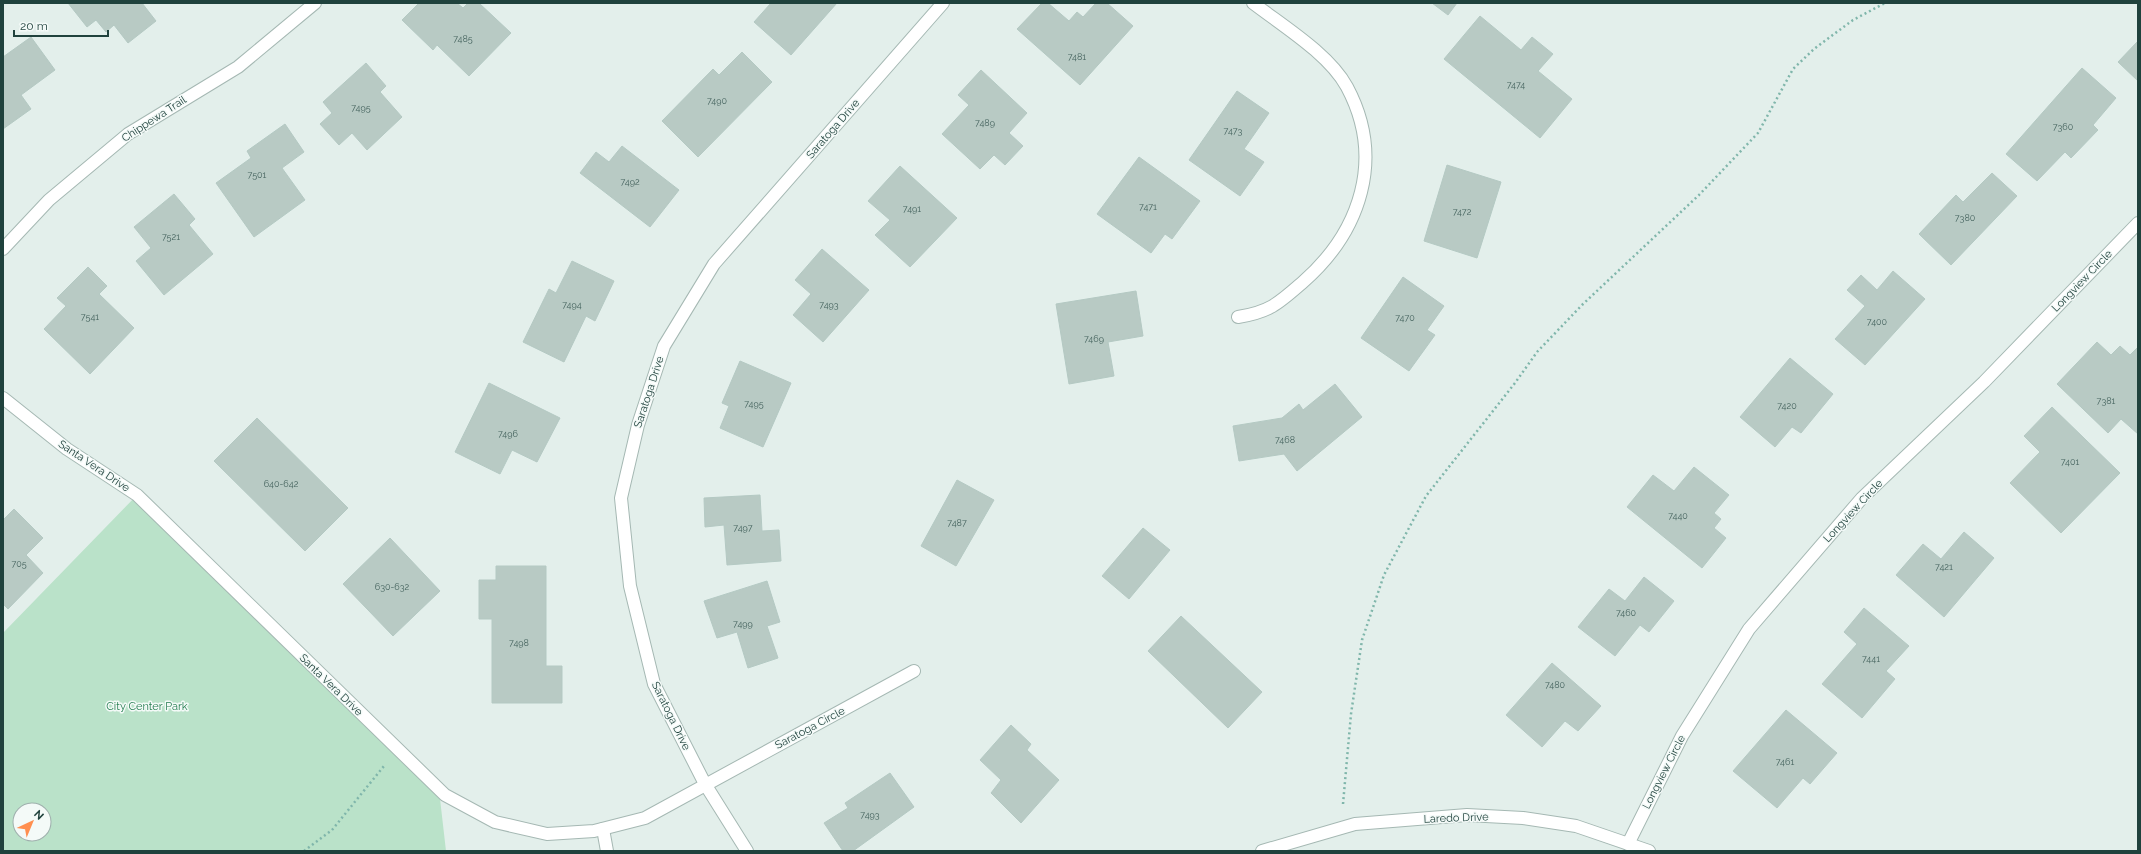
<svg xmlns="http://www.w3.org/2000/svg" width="2141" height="854" font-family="Raleway,sans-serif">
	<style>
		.green { fill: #bae2c9; fill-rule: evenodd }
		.building { fill: #b8cac4; stroke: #b4c9c3 }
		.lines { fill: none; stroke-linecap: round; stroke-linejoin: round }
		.lane-casing { stroke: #a5b8b3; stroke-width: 14 }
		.street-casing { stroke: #a5b8b3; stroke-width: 14 }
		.path { stroke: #80b6ab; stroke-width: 2.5; stroke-dasharray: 2 3; stroke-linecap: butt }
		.lane { stroke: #fff; stroke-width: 12 }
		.street { stroke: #fff; stroke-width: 12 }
		.labels { text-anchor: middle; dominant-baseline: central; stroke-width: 3; stroke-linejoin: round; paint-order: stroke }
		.number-label { font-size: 9px; fill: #46645f }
		.street-label { font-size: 11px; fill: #20423d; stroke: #f4faf8 }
		.park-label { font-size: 11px; fill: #257e51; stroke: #f4faf8 }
	</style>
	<rect width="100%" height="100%" fill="#e3efeb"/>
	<path class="green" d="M137 495 439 790 446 851H3V633ZM20 810H44V834H20Z"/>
	<g class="building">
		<path d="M68 3H142L156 21 128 43 114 25 106 32 96 20 87 27Z"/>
		<path d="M419 3H457L463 8 468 3H479L511 33 469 76 437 45 433 50 402 20Z"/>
		<path d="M771 3H837L791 55 754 22Z"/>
		<path d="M1042 3H1048L1069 21 1077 12 1083 17 1096 3H1107L1133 26 1080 85 1017 29Z"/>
		<path d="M1432 3H1457L1448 15Z"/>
		<path d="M1480 16 1521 50 1532 37 1553 54 1538 71 1572 99 1540 138 1444 59Z"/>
		<path d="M31 37 55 70 21 95 31 109 3 129V57Z"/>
		<path d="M2138 41V81L2118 62Z"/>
		<path d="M742 52 772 82 698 157 662 121 713 69 719 75Z"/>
		<path d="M366 63 386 86 380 92 402 117 367 150 352 133 339 145 320 124 332 113 323 102Z"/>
		<path d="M2082 68 2116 98 2093 125 2098 130 2071 158 2065 152 2037 181 2006 154Z"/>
		<path d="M981 70 1027 113 1009 133 1023 146 1005 165 994 155 980 169 942 134 969 105 958 95Z"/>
		<path d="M1237 91 1269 113 1244 149 1264 162 1240 196 1189 160Z"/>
		<path d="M285 124 304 152 282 168 305 200 254 237 216 183 251 158 247 151Z"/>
		<path d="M622 146 679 190 650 227 580 173 596 152 609 162Z"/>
		<path d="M1139 157 1200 201 1172 239 1165 234 1151 253 1097 214Z"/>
		<path d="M1447 165 1501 182 1477 258 1424 241Z"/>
		<path d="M900 166 957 218 910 267 875 235 890 220 868 201Z"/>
		<path d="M1992 173 2017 196 1951 265 1919 234 1956 195 1963 202Z"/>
		<path d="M174 194 195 219 189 225 213 254 164 295 136 261 151 248 134 227Z"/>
		<path d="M822 249 869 290 823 342 793 315 811 294 795 280Z"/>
		<path d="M572 261 614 281 595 321 586 316 564 362 523 342 549 289 556 293Z"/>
		<path d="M88 267 107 286 99 294 134 328 90 374 44 329 66 306 57 298Z"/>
		<path d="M1893 271 1925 299 1865 365 1835 339 1865 306 1847 290 1861 275 1877 290Z"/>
		<path d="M1403 277 1444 306 1427 330 1435 335 1409 371 1361 338Z"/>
		<path d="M1136 291 1143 336 1108 342 1114 376 1069 384 1056 304Z"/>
		<path d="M2097 342 2111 355 2120 346 2130 355 2138 347V434L2121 419 2108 433 2057 384Z"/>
		<path d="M1790 358 1833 394 1801 433 1792 427 1775 447 1740 417Z"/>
		<path d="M740 361 791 383 763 447 720 428 729 406 722 403Z"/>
		<path d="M489 383 560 418 537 462 512 450 500 474 455 452Z"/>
		<path d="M1335 384 1362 417 1297 471 1284 454 1239 461 1233 426 1282 418 1299 404 1303 410Z"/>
		<path d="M2052 407 2120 473 2061 533 2010 483 2040 452 2024 436Z"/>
		<path d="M257 418 348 508 305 551 214 461Z"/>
		<path d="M1694 467 1729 495 1714 513 1721 519 1714 528 1726 538 1702 568 1627 507 1653 475 1674 491Z"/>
		<path d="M957 480 994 500 956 566 921 546Z"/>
		<path d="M760 495 762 531 779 530 781 561 727 565 724 525 705 527 704 498Z"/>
		<path d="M14 509 43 538 26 555 43 573 8 609 3 604V520Z"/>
		<path d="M1143 528 1170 550 1129 599 1102 576Z"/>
		<path d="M1964 532 1994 558 1944 617 1896 575 1923 544 1941 559Z"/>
		<path d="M390 538 440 591 393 636 343 584Z"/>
		<path d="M496 566H546V666H562V703H492V619H479V580H496Z"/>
		<path d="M1644 577 1674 601 1649 632 1640 625 1615 656 1578 627 1609 589 1625 601Z"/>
		<path d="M767 581 780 622 767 626 778 658 748 668 737 632 717 638 704 601Z"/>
		<path d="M1864 608 1909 646 1886 671 1895 679 1862 718 1822 684 1857 644 1844 632Z"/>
		<path d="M1181 616 1262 692 1228 728 1148 651Z"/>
		<path d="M1552 663 1601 706 1578 731 1565 721 1542 747 1506 715Z"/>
		<path d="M1786 710 1837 753 1810 784 1803 778 1777 808 1733 771Z"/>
		<path d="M1011 725 1031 744 1027 750 1059 780 1021 823 991 793 1001 780 980 760Z"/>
		<path d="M890 773 914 807 853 851H843L824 823 848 808 845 803Z"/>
	</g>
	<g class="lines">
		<defs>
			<path id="lane" d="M603 829 607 851"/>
			<g id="street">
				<path d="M3 249 49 200 128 134 238 67 315 3"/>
				<path d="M1238 317C1270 312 1279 303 1303 282 1361 231 1385 158 1347 87 1329 54 1283 26 1253 3"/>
				<path d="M3 398 67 449 137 495 445 795 495 822 547 834 594 831 645 818 914 671"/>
				<path d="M1628 844 1682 736 1749 629 1862 498 1984 382 2138 223"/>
				<path d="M747 851 705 784 654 684 630 586 621 498 638 425 664 346 714 264 943 3"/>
				<path d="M1262 851 1355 824 1467 815 1523 818 1576 826 1649 851"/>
			</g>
		</defs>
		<use href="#lane" class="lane-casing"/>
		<use href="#street" class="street-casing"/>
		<g class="path">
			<path d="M1343 804 1351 714 1362 640 1384 575 1426 496 1515 383 1537 352 1582 305 1699 195 1758 133 1793 69 1814 49 1853 20 1885 3"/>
			<path d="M304 851 332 830 384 766"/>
		</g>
		<use href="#lane" class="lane"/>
		<use href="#street" class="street"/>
	</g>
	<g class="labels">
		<g class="number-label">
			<text x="463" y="39">7485</text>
			<text x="1077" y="57">7481</text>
			<text x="1516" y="85">7474</text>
			<text x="717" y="101">7490</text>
			<text x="361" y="108">7495</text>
			<text x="985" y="123">7489</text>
			<text x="2063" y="127">7360</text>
			<text x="1233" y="131">7473</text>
			<text x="257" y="175">7501</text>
			<text x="630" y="182">7492</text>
			<text x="1148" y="207">7471</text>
			<text x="912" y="209">7491</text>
			<text x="1462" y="212">7472</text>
			<text x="1965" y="218">7380</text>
			<text x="171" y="237">7521</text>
			<text x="572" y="305">7494</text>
			<text x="829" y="305">7493</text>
			<text x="90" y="317">7541</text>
			<text x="1405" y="318">7470</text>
			<text x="1877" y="322">7400</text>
			<text x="1094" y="339">7469</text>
			<text x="2106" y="401">7381</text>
			<text x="754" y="404">7495</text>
			<text x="1787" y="406">7420</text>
			<text x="508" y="434">7496</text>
			<text x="1285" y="440">7468</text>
			<text x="2070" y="462">7401</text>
			<text x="281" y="484">640-642</text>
			<text x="1678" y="516">7440</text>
			<text x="957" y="523">7487</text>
			<text x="743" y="528">7497</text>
			<text x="19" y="564">705</text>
			<text x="1944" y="567">7421</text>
			<text x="392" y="587">630-632</text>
			<text x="1626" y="613">7460</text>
			<text x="743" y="624">7499</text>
			<text x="519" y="643">7498</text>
			<text x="1871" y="659">7441</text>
			<text x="1555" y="685">7480</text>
			<text x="1785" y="762">7461</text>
			<text x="870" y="815">7493</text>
		</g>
		<g class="street-label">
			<text transform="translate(154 119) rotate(-33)">Chippewa Trail</text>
			<text transform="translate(833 129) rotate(-49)">Saratoga Drive</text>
			<text transform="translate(2082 281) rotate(-46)">Longview Circle</text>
			<text transform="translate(649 392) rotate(-72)">Saratoga Drive</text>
			<text transform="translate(94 466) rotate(34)">Santa Vera Drive</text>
			<text transform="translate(1853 511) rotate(-47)">Longview Circle</text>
			<text transform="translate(331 685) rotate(44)">Santa Vera Drive</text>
			<text transform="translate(671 716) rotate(64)">Saratoga Drive</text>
			<text transform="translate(810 728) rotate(-28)">Saratoga Circle</text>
			<text transform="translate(1664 772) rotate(-63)">Longview Circle</text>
			<text transform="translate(1456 818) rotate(-2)">Laredo Drive</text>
		</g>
		<g class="park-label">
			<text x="147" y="706">City Center Park</text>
		</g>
	</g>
	<rect width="2141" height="854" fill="none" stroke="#20423d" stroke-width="8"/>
	<g transform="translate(32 822) rotate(44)"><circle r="19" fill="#f4faf8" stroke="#9fb0ad"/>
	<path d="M0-3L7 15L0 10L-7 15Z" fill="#ff8f50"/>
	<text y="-6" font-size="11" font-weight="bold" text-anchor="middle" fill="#20423d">N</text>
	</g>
	<path d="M14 30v6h94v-6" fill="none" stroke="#20423d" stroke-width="2"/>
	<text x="20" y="30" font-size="12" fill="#20423d" stroke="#f4faf8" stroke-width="3" paint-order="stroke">20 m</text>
</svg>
